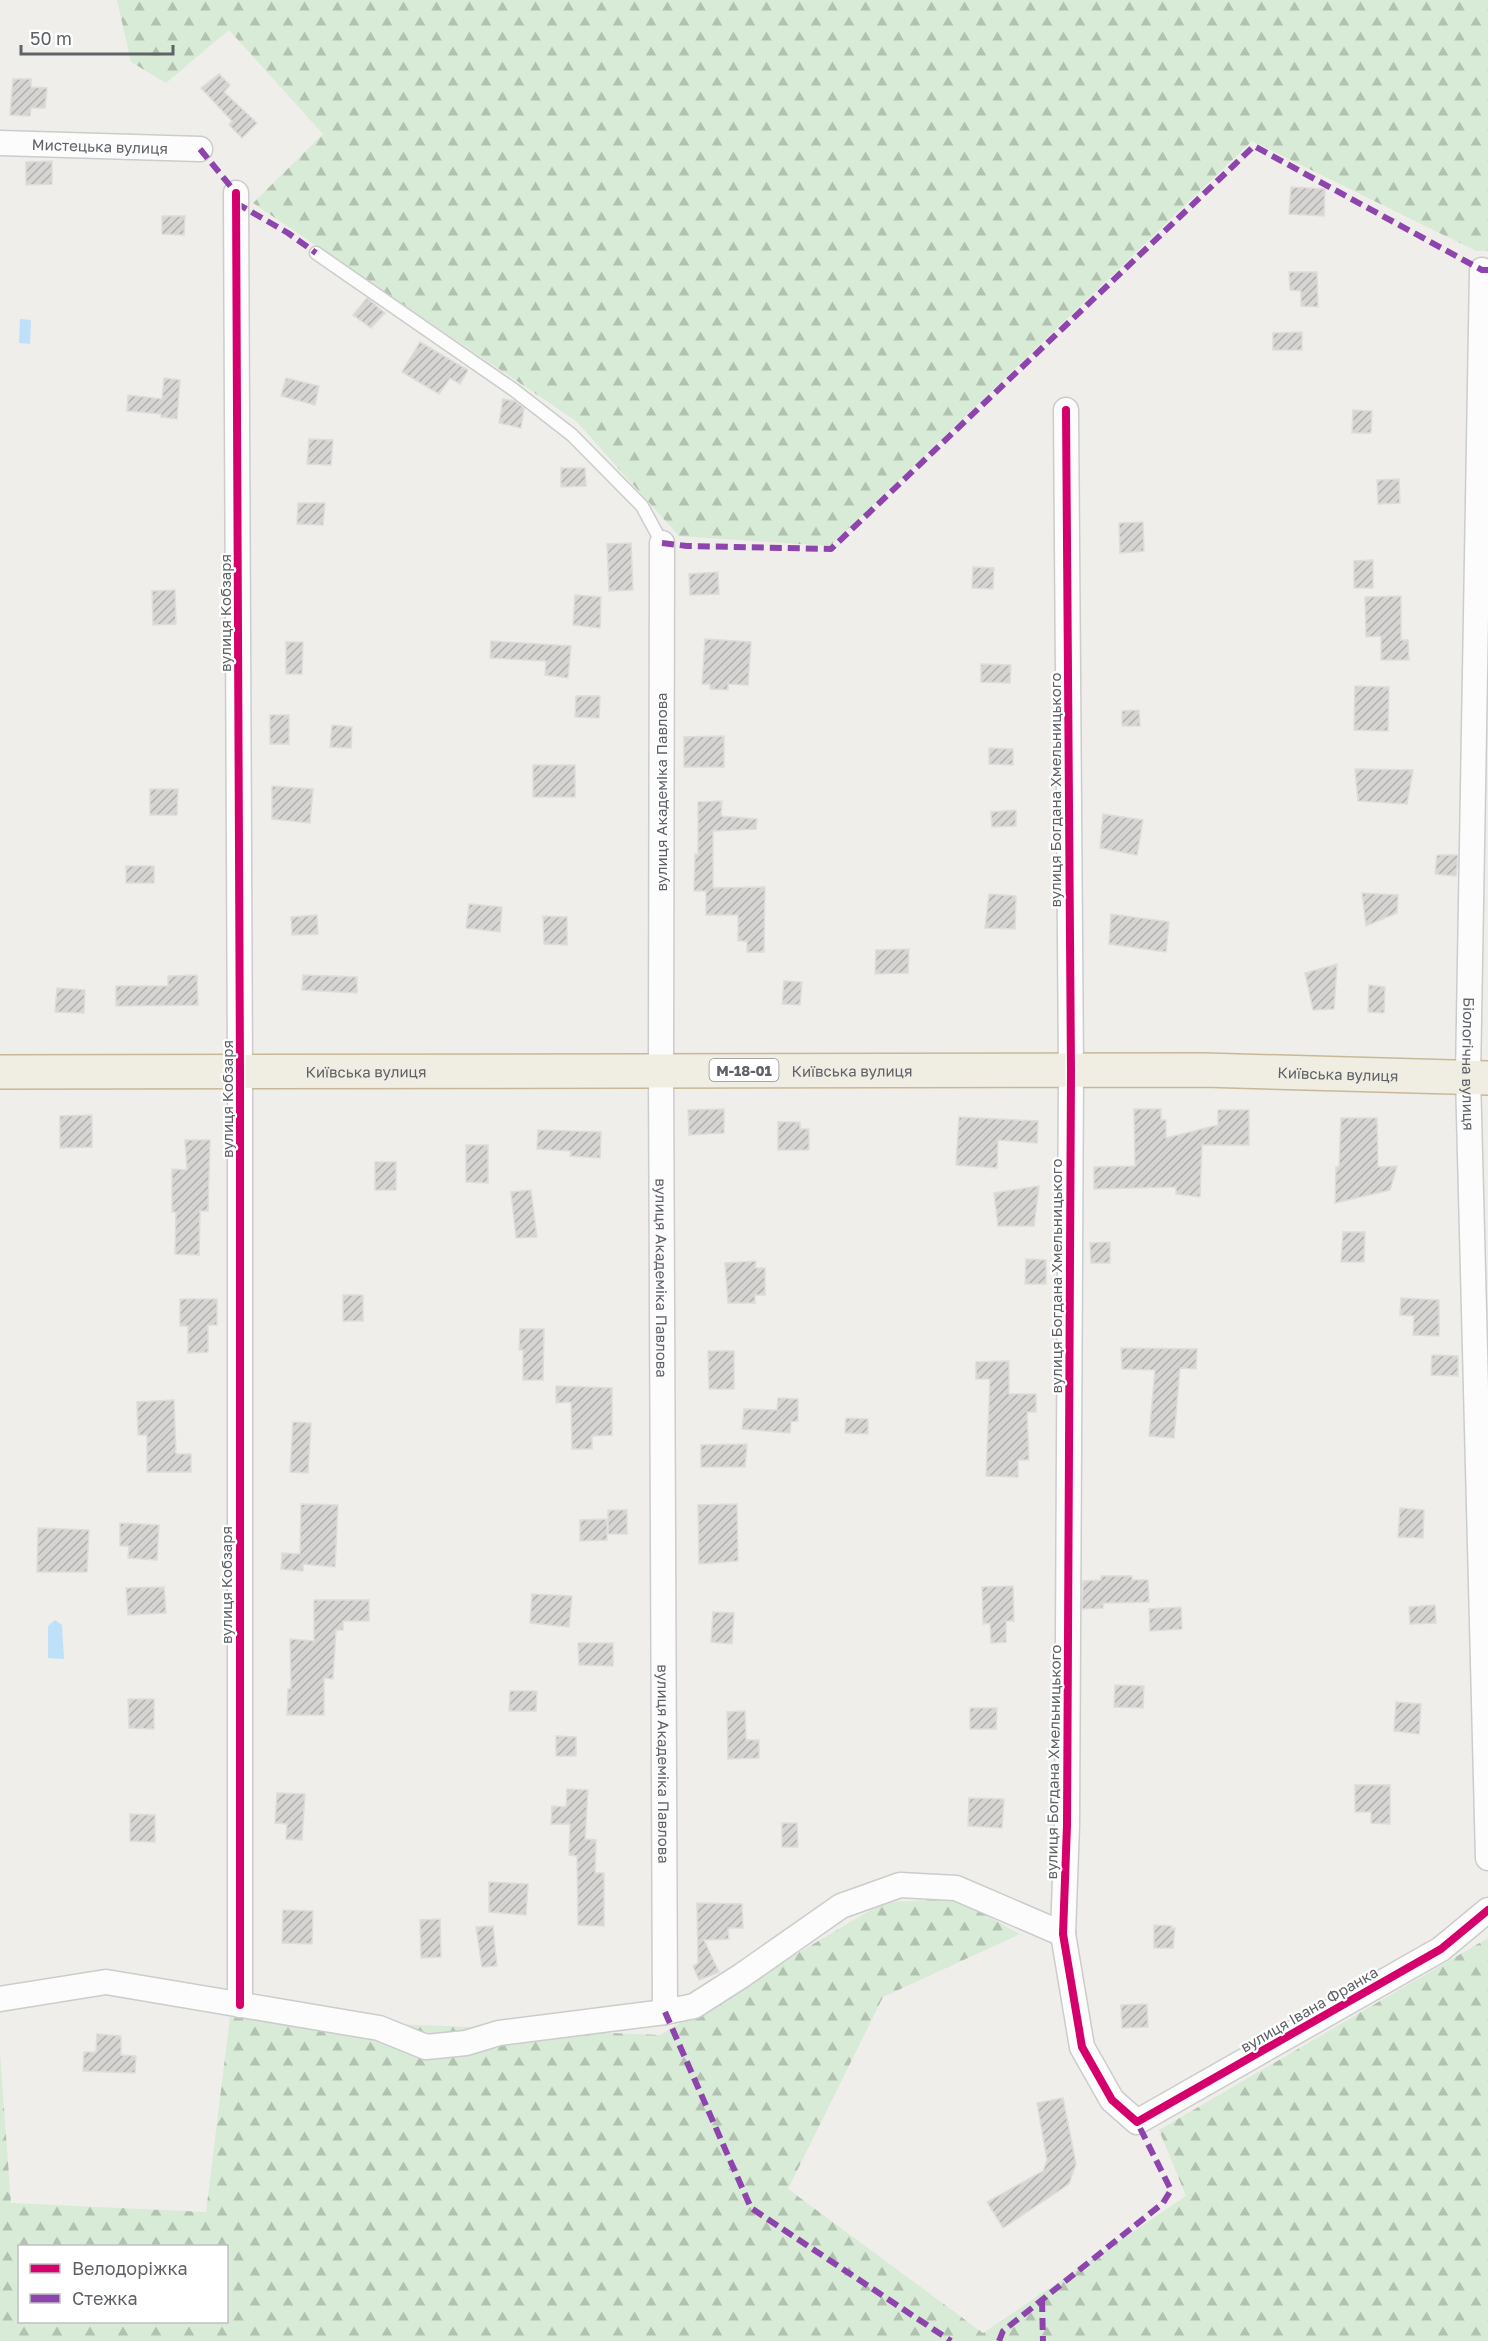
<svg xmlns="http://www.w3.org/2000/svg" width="1488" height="2341" font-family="'Golos Text',sans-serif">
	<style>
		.forest { fill: url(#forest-firs); fill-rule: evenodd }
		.water { fill: #bfe0f9 }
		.building { fill: url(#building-hatch); stroke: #deddd9; stroke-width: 1.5 }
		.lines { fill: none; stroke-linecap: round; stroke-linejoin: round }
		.lane-casing { stroke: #cbcccc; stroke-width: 15 }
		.street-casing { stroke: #cbcccc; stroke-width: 27 }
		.highway-casing { stroke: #c8b996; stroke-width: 36 }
		.lane { stroke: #fdfcfc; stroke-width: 12 }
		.street { stroke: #fdfcfc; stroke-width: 24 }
		.highway { stroke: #f0ede3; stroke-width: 33 }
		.quiet { stroke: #8e44ad; stroke-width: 6; stroke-dasharray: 12 6; stroke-linecap: butt }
		.cycleway-casing { stroke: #fff; stroke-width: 11 }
		.cycleway { stroke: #d6006c; stroke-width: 8 }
		.labels { text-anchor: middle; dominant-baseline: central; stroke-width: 4.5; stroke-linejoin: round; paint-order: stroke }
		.shield { fill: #fff; stroke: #8f9295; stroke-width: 1.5 }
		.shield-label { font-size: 14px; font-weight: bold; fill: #5f6368 }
		.street-label { font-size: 15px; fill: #5f6368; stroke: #fff }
	</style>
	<defs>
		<pattern id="forest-firs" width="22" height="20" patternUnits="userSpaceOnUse" patternTransform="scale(1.5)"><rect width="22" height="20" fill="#d8ebd6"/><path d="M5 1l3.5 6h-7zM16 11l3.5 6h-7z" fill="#b2c2b1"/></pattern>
		<pattern id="building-hatch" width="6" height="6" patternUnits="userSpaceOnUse" patternTransform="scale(1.5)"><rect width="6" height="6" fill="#d6d5d3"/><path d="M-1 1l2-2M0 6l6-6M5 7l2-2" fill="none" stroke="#b1b0af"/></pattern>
	</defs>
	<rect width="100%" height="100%" fill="#efeeea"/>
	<g class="forest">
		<path d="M117 0H1488V251H1476L1252 141 830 546 679 536 576 421 253 203 323 134 229 30 166 83 131 62Z"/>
		<path d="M957 1899 1020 1934 883 1997 788 2189 983 2333 1186 2196 1159 2130 1488 1938V2341H0V2053L11 2203 206 2212 230 2017 660 2035 884 1902ZM20 2246H226V2322H20Z"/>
	</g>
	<g class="water">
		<path d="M20 319 31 320 30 344 19 343Z"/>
		<path d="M55 1620 62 1625 64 1659 48 1658V1626Z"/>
	</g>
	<g class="building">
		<path d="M219 74 230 85 224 92 257 123 242 138 229 125 232 121 201 88Z"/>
		<path d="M13 79H31V87L47 88 45 108H31L30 116 10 115Z"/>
		<path d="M52 161V184L26 185V162Z"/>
		<path d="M1291 187 1325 189 1324 216 1289 214Z"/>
		<path d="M162 216H185L184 235 162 234Z"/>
		<path d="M1289 272H1317L1318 307 1301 306V291L1290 290Z"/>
		<path d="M367 298 385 313 371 328 353 315Z"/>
		<path d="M1302 332V350H1273V333Z"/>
		<path d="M420 342 468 370 460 384 450 378 439 394 402 372Z"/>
		<path d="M164 378 180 380 177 419 161 417V414L127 411 128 395 162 399Z"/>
		<path d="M286 378 319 386 315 405 281 396Z"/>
		<path d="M503 399 515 401 524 408 521 428 499 423Z"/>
		<path d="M1353 410 1372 411 1371 433H1352Z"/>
		<path d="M309 439 333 440 331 465 307 464Z"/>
		<path d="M561 468H585L586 486 561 487Z"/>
		<path d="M1399 479 1400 503 1378 504 1377 480Z"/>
		<path d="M298 503H325L323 525 297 524Z"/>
		<path d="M1143 522 1144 551 1120 553 1119 523Z"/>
		<path d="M631 543 633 590 609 591 607 544Z"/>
		<path d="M1373 560V588H1354V561Z"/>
		<path d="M973 567 994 568 993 589 972 588Z"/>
		<path d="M718 572 719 594 690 595 689 574Z"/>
		<path d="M175 590 176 624 153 625 152 591Z"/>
		<path d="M575 595 601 597 600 628 573 625Z"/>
		<path d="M1401 596V640H1408L1409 660H1381V636L1366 637 1365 597Z"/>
		<path d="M705 639 751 642 748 685 728 684V690L710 689V684H702Z"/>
		<path d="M491 641 571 646 568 678 545 675 546 661 490 658Z"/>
		<path d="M286 642H303L302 674H286Z"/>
		<path d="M981 664 1011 665 1010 683 981 682Z"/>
		<path d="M1355 686 1389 687 1388 731 1354 730Z"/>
		<path d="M576 696H600L599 718 575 717Z"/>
		<path d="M1139 710 1140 726H1122V711Z"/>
		<rect x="270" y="715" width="19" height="29"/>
		<path d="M332 725 352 727 351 748 330 747Z"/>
		<path d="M724 736V767H684V737Z"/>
		<path d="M989 748 1013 749V765L989 764Z"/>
		<rect x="533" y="765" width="42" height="32"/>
		<path d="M1355 769 1413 770 1407 804 1358 801Z"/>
		<path d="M272 786 313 789 310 823 272 819Z"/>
		<path d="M150 789H178L177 815H150Z"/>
		<path d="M722 801 721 816 757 819 756 829 713 831V888L765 887 764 952H747V941H738V915H706V891H694L695 854 698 855V802Z"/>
		<path d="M1016 810V826L992 827 991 812Z"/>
		<path d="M1103 814 1143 820 1137 855 1100 848Z"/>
		<path d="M1437 855H1458L1456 876 1435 874Z"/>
		<rect x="126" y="866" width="28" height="17"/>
		<path d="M1362 893 1398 895 1397 913 1366 926Z"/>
		<path d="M989 894 1016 896 1015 929 985 928Z"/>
		<path d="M469 904 502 907 500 932 466 928Z"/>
		<path d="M1111 914 1169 922 1166 952 1109 944Z"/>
		<path d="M317 915 318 934 292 935 291 917Z"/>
		<path d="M543 916 567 917V945L544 944Z"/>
		<path d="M909 949 908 973 875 974 876 950Z"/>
		<path d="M1337 964 1334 1009 1313 1010 1305 973Z"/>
		<path d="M197 975 198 1005 116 1006V986H168V976Z"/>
		<path d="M303 975 357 977V993L302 990Z"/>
		<path d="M784 981 802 982 800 1005 782 1004Z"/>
		<path d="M1369 985 1385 987 1384 1013 1368 1012Z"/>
		<path d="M57 988 85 990 84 1013 55 1012Z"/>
		<path d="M724 1109V1133L689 1135 688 1110Z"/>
		<path d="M1134 1109H1161V1120H1166V1138L1218 1125V1110H1249V1145H1202L1200 1197 1176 1194V1187L1094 1189V1167L1135 1166Z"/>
		<path d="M92 1115V1147L60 1148V1116Z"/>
		<path d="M959 1117 1038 1121 1037 1143 998 1140 997 1168 956 1165Z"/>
		<path d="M1341 1118H1377L1378 1167 1397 1166 1390 1190 1335 1203 1336 1167H1339Z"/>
		<path d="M778 1122H800V1129H809V1150H778Z"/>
		<path d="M538 1130 601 1132 600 1158 570 1156 571 1151 537 1149Z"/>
		<path d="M185 1140H210L208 1211H200L199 1255 175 1254 176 1212H172V1169L187 1170Z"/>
		<path d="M466 1145H488V1183L466 1182Z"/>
		<rect x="375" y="1162" width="21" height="28"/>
		<path d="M1039 1186 1034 1226H998L994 1193Z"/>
		<path d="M531 1190 537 1237 516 1238 511 1192Z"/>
		<path d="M1343 1232H1365L1364 1262H1341Z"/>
		<path d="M1110 1242V1263H1091L1090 1243Z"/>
		<path d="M1026 1259 1046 1260V1284H1025Z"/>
		<path d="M756 1261 755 1268H765V1295H755V1303H728L725 1263Z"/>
		<rect x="343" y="1295" width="20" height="26"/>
		<path d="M1401 1298 1439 1300V1336L1413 1335 1414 1316 1400 1315Z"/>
		<path d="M180 1299H217V1325H208V1352L188 1353V1326H180Z"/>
		<path d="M520 1329H544L543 1380H523V1350H519Z"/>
		<path d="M1121 1348 1197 1349 1196 1369 1180 1368 1174 1438 1149 1436 1155 1370 1122 1369Z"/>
		<path d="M708 1351H734V1389H709Z"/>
		<path d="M1432 1355 1458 1356V1376L1431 1375Z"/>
		<path d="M1009 1361V1394H1036V1412H1027L1029 1460H1018V1477L986 1476 990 1379H976V1362Z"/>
		<path d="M556 1386 612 1388V1435L592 1436V1449H572L571 1402 556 1403Z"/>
		<path d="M778 1398 798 1399V1421L791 1422 790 1433 742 1429 744 1409 777 1410Z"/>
		<path d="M174 1400 176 1454H191V1472H147V1435H138L137 1402Z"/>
		<path d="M846 1418 868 1419V1434L845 1433Z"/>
		<path d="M293 1422 311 1423 308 1473 290 1472Z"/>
		<path d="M747 1444 745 1467H701V1445Z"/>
		<path d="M301 1504 338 1505 335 1567 303 1564V1571L281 1569 282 1553 300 1554Z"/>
		<path d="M737 1504 738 1561 699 1564 698 1505Z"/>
		<path d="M1400 1508 1424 1510 1423 1538 1398 1537Z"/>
		<rect x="608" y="1510" width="19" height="24"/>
		<path d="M607 1519V1540L580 1541V1520Z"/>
		<path d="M120 1523 159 1525 157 1560 128 1558 129 1546H120Z"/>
		<path d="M38 1528 89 1530 87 1572H37Z"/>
		<path d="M1101 1576H1132V1580H1148L1149 1602 1103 1603V1608L1082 1609 1083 1581 1101 1580Z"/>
		<path d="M1013 1586 1014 1621H1006V1642L991 1643 990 1623 983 1624 982 1587Z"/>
		<path d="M164 1587 166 1613 128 1615 126 1588Z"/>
		<path d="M532 1594 572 1596 569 1627 530 1623Z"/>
		<path d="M314 1600H369V1621H343V1630H336L333 1679 324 1678V1715H287L288 1689H291L290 1639 314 1641Z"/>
		<path d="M1435 1605 1436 1623 1410 1624 1409 1607Z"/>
		<path d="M1181 1607 1182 1629 1150 1631 1149 1609Z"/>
		<path d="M713 1612 734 1613 732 1644 711 1642Z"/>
		<path d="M578 1643H613V1666L579 1665Z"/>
		<path d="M1115 1685 1144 1686 1143 1708 1114 1707Z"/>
		<path d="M510 1691H537L536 1711H509Z"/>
		<path d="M128 1699H154V1729L129 1728Z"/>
		<path d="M1396 1702 1421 1704 1419 1734 1394 1731Z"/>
		<path d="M970 1708H997L996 1729H970Z"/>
		<path d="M745 1711 746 1740H759V1758L728 1759 727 1712Z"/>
		<path d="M556 1736 576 1737V1756H556Z"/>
		<path d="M1355 1785H1390V1824L1371 1823V1812H1355Z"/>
		<path d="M567 1789 588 1790 585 1839 596 1840 595 1873H604V1926L578 1925 577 1856 569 1855 570 1824H551L552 1806 566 1807Z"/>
		<path d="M277 1793 305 1794 302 1840 286 1839 287 1824 275 1823Z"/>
		<path d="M969 1798 1004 1799 1002 1828 968 1826Z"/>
		<path d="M130 1814 155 1815V1842L130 1841Z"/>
		<path d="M782 1823H797L798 1847H782Z"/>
		<path d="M489 1882 528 1884 526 1915 489 1912Z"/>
		<path d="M697 1903 742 1904 743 1928H728L729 1939 704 1940 719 1972 699 1980 693 1966 698 1963Z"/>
		<path d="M283 1910 313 1911 312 1944 282 1943Z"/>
		<path d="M440 1919 441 1957 421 1958 420 1920Z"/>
		<path d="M1154 1925 1172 1926V1929L1175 1928 1173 1948H1154Z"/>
		<path d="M493 1926 497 1966 482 1967 476 1927Z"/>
		<path d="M1147 2004 1148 2027 1122 2028 1121 2005Z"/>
		<path d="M97 2034 121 2036V2055L136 2056 135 2073 83 2071 84 2052H96Z"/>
		<path d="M1063 2098 1076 2164 1069 2184 1003 2228 987 2202 1043 2171 1047 2160 1037 2103Z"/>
	</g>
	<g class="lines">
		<defs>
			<path id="lane" d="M316 253 514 390 572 435 642 506 662 543"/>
			<g id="street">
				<path id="s1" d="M0 143 200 149"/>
				<path d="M236 193 240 1072V2005"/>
				<path id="s2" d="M1482 270 1468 1076 1488 1858"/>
				<path d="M1066 410 1071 1071 1067 1825 1063 1934 1082 2047 1112 2100 1137 2122 1441 1949 1488 1910"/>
				<path id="s3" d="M662 543 661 1069 665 2012"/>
				<path d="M0 1999 106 1982 379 2028 426 2047 466 2043 499 2033 665 2012 694 2006 741 1976 841 1906 900 1885 956 1888 1063 1934"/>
			</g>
			<g id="highway">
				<path id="s4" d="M0 1072 1203 1070 1488 1078"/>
			</g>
		</defs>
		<use href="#lane" class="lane-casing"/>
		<use href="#street" class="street-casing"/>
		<use href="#highway" class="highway-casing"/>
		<use href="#lane" class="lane"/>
		<use href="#street" class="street"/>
		<use href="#highway" class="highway"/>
		<g class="quiet">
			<path d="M200 149 236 193"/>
			<path d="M236 203 288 233 316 253"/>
			<path d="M662 543 687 546 831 549 1254 146 1482 270H1488"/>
			<path d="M665 2012 751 2208 951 2341"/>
			<path d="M1042 2300 1043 2341"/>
			<path d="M999 2341 1003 2331 1163 2203 1171 2190 1137 2122"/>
		</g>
		<defs>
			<g id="cycleway">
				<path d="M236 193 240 1072V2005"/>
				<path d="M1066 410 1071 1071 1067 1825 1063 1934 1082 2047 1112 2100 1137 2122 1441 1949 1488 1910"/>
			</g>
		</defs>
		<use href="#cycleway" class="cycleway-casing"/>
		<use href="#cycleway" class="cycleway"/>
	</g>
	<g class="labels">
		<rect class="shield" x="709.5" y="1059" width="69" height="22" rx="4.5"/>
		<g class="shield-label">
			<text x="744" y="1070">М-18-01</text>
		</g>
		<g class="street-label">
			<text stroke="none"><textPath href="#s1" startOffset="100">Мистецька вулиця</textPath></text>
			<text transform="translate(225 613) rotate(-90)">вулиця Кобзаря</text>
			<text transform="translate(1055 790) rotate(-90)">вулиця Богдана Хмельницького</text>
			<text transform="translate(661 792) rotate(-90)">вулиця Академіка Павлова</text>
			<text stroke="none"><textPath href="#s2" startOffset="794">Біологічна вулиця</textPath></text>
			<text stroke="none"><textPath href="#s4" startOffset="852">Київська вулиця</textPath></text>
			<text stroke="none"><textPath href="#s4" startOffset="366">Київська вулиця</textPath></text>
			<text stroke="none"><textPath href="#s4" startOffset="1338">Київська вулиця</textPath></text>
			<text transform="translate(227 1099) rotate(-90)">вулиця Кобзаря</text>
			<text transform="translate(1056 1276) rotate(-90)">вулиця Богдана Хмельницького</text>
			<text stroke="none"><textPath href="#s3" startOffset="735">вулиця Академіка Павлова</textPath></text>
			<text transform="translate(226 1585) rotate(-90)">вулиця Кобзаря</text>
			<text transform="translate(1053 1762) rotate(-89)">вулиця Богдана Хмельницького</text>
			<text stroke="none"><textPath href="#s3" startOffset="1221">вулиця Академіка Павлова</textPath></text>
			<text transform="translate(1309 2009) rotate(-30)">вулиця Івана Франка</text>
		</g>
	</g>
	<rect x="18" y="2245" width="210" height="78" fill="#ffffff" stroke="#bfc1c3" stroke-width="1.5"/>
	<rect x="30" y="2264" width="30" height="9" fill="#d6006c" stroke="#bfc1c3" stroke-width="1.5"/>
	<text x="72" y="2275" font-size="18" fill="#5f6368">Велодоріжка</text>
	<rect x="30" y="2294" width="30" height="9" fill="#8e44ad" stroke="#bfc1c3" stroke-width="1.5"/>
	<text x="72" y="2305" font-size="18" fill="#5f6368">Стежка</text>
	<path d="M21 45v9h152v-9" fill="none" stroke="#5f6368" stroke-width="3"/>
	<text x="30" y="45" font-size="18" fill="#5f6368" stroke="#ffffff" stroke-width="4.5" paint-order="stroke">50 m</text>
</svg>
